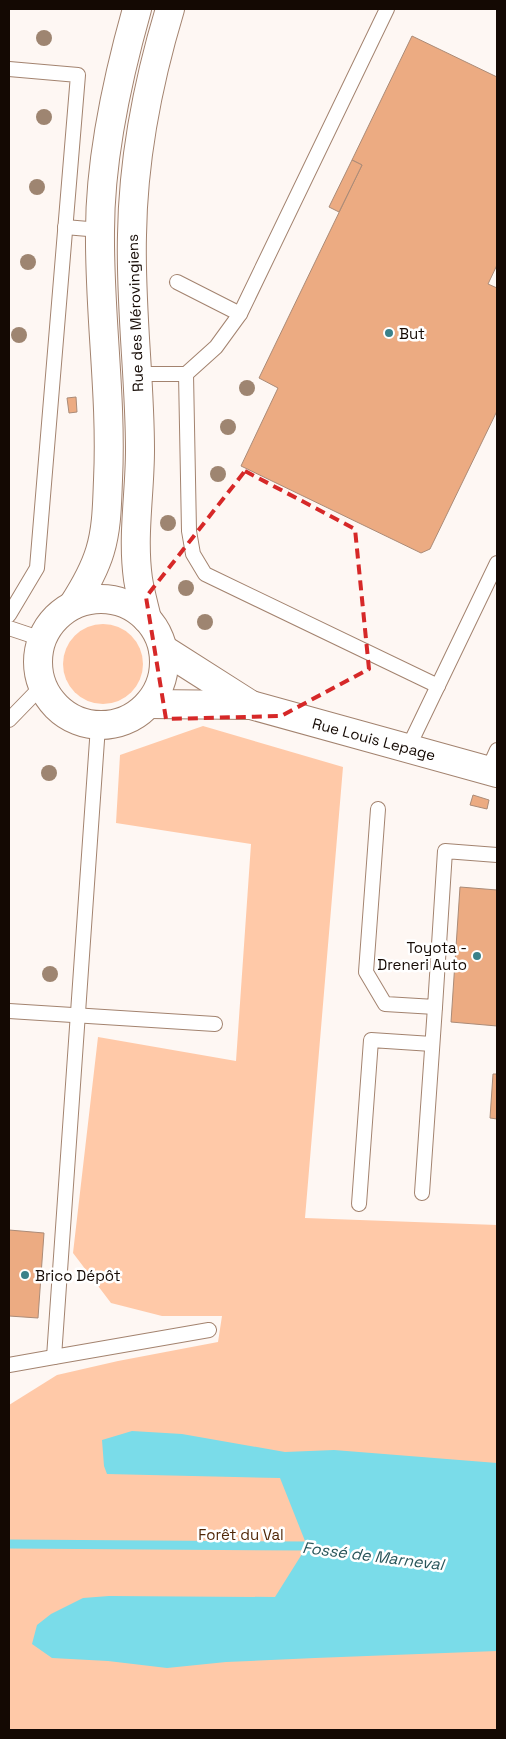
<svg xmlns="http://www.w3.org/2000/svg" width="506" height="1739" font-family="'Space Grotesk',sans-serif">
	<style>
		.green { fill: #ffc9a8 }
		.water { fill: #7adce9 }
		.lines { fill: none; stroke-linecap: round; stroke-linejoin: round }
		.stream { stroke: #7adce9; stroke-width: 9 }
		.building { fill: #ecab82; stroke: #ab8b77 }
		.lane-casing { stroke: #a3836f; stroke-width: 16 }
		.street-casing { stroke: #a3836f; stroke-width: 30 }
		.lane { stroke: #fff; stroke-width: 14 }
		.street { stroke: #fff; stroke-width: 28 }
		.tree { fill: #9e8571 }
		.marked { fill: none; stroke: #d62828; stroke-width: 4; stroke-dasharray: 10 6; stroke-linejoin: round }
		.poi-dot { fill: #3a818a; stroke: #fff; stroke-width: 2 }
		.labels { text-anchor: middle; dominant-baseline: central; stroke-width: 5; stroke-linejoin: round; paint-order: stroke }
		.street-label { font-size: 15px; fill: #140903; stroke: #fff }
		.poi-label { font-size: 15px; fill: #140903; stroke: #fff; text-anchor: start }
		.park-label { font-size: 15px; fill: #502707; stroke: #fff }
		.water-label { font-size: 16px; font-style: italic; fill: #28555a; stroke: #fff }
	</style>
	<rect width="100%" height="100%" fill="#fef7f3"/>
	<g class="green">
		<circle cx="103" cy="664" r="40"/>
		<path d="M203 726 343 767 305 1218 497 1225V1730H9V1405L57 1375 118 1361 218 1342 222 1316H162L111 1303 73 1253 98 1037 236 1061 251 844 116 823 120 755Z"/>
	</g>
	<path class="water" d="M132 1431 182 1434 285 1452 334 1450 497 1463V1651L315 1658 226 1662 167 1668 108 1661 52 1658 32 1644 37 1625 51 1614 83 1598 109 1596 275 1597 307 1546 280 1478 107 1474 104 1466 102 1440Z"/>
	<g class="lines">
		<path class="stream" d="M9 1544 307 1546 318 1548"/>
	</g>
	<g class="building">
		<path d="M412 36 497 77V265L488 284 497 288V411L430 549 421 553 241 466 278 388 259 378 362 165 352 160Z"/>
		<path d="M352 160 362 165 339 212 329 207Z"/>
		<path d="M76 397 77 412 69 413 67 398Z"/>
		<path d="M473 795 489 800 487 809 470 805Z"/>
		<path d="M460 887 497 890V1026L451 1022Z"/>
		<path d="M493 1074H497V1119L490 1118Z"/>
		<path d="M9 1230 44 1233 38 1318 9 1316Z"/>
	</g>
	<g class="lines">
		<defs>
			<g id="lane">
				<path d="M9 69 78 75 37 568 9 615"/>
				<path d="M65 227 100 230"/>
				<path d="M177 282 240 314"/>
				<path d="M137 374H186L216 347 240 314 387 9"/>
				<path d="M186 374 189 531 193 554 205 574 438 686"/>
				<path d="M9 628 42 639"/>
				<path d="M9 720 42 686"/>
				<path d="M98 726 54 1357 209 1330"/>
				<path d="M408 748 497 563"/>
				<path d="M488 770 497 750"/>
				<path d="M378 809 366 972 385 1004 435 1007 445 851 497 855"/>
				<path d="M9 1011 215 1024"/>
				<path d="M422 1193 435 1007"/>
				<path d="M359 1204 371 1040 432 1044"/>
				<path d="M9 1365 54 1357"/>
			</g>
			<g id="street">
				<circle cx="101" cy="662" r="63"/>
				<path d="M73 605C84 588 94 571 100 551 107 528 107 504 108 480 112 397 99 314 100 231 100 157 117 80 137 9"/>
				<path d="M147 619C144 606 140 592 138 579 132 536 140 493 140 450 140 379 130 307 132 235 133 158 148 82 170 9"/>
				<path d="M163 649 251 705"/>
				<path d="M149 704 251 705 497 773"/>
			</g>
		</defs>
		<use href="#lane" class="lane-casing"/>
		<use href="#street" class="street-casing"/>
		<use href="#lane" class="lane"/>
		<use href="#street" class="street"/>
	</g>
	<g class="tree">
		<circle cx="44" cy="38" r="8"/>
		<circle cx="44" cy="117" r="8"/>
		<circle cx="37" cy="187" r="8"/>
		<circle cx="28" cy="262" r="8"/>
		<circle cx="19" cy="335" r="8"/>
		<circle cx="247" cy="388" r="8"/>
		<circle cx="228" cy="427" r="8"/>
		<circle cx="218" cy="474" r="8"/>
		<circle cx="168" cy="523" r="8"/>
		<circle cx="186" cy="588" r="8"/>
		<circle cx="205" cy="622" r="8"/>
		<circle cx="49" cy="773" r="8"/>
		<circle cx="50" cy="974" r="8"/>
	</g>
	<path class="marked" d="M245 471 355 529 369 669 281 716 166 719 146 597Z"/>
	<g class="poi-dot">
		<circle cx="389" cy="333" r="5"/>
		<circle cx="477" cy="956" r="5"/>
		<circle cx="25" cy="1275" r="5"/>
	</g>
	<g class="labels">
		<g class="street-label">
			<text transform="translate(135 313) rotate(-92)">Rue des Mérovingiens</text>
			<text transform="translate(374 739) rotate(15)">Rue Louis Lepage</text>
		</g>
		<g class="poi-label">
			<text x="399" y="333">But</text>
			<text x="467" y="947" text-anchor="end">Toyota -<tspan x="467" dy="17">Dreneri Auto</tspan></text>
			<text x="35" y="1275">Brico Dépôt</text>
		</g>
		<g class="park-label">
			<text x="241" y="1534">Forêt du Val</text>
		</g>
		<g class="water-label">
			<text transform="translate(373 1556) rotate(7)">Fossé de Marneval</text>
		</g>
	</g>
	<rect width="506" height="1739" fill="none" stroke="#140903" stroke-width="20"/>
</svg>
